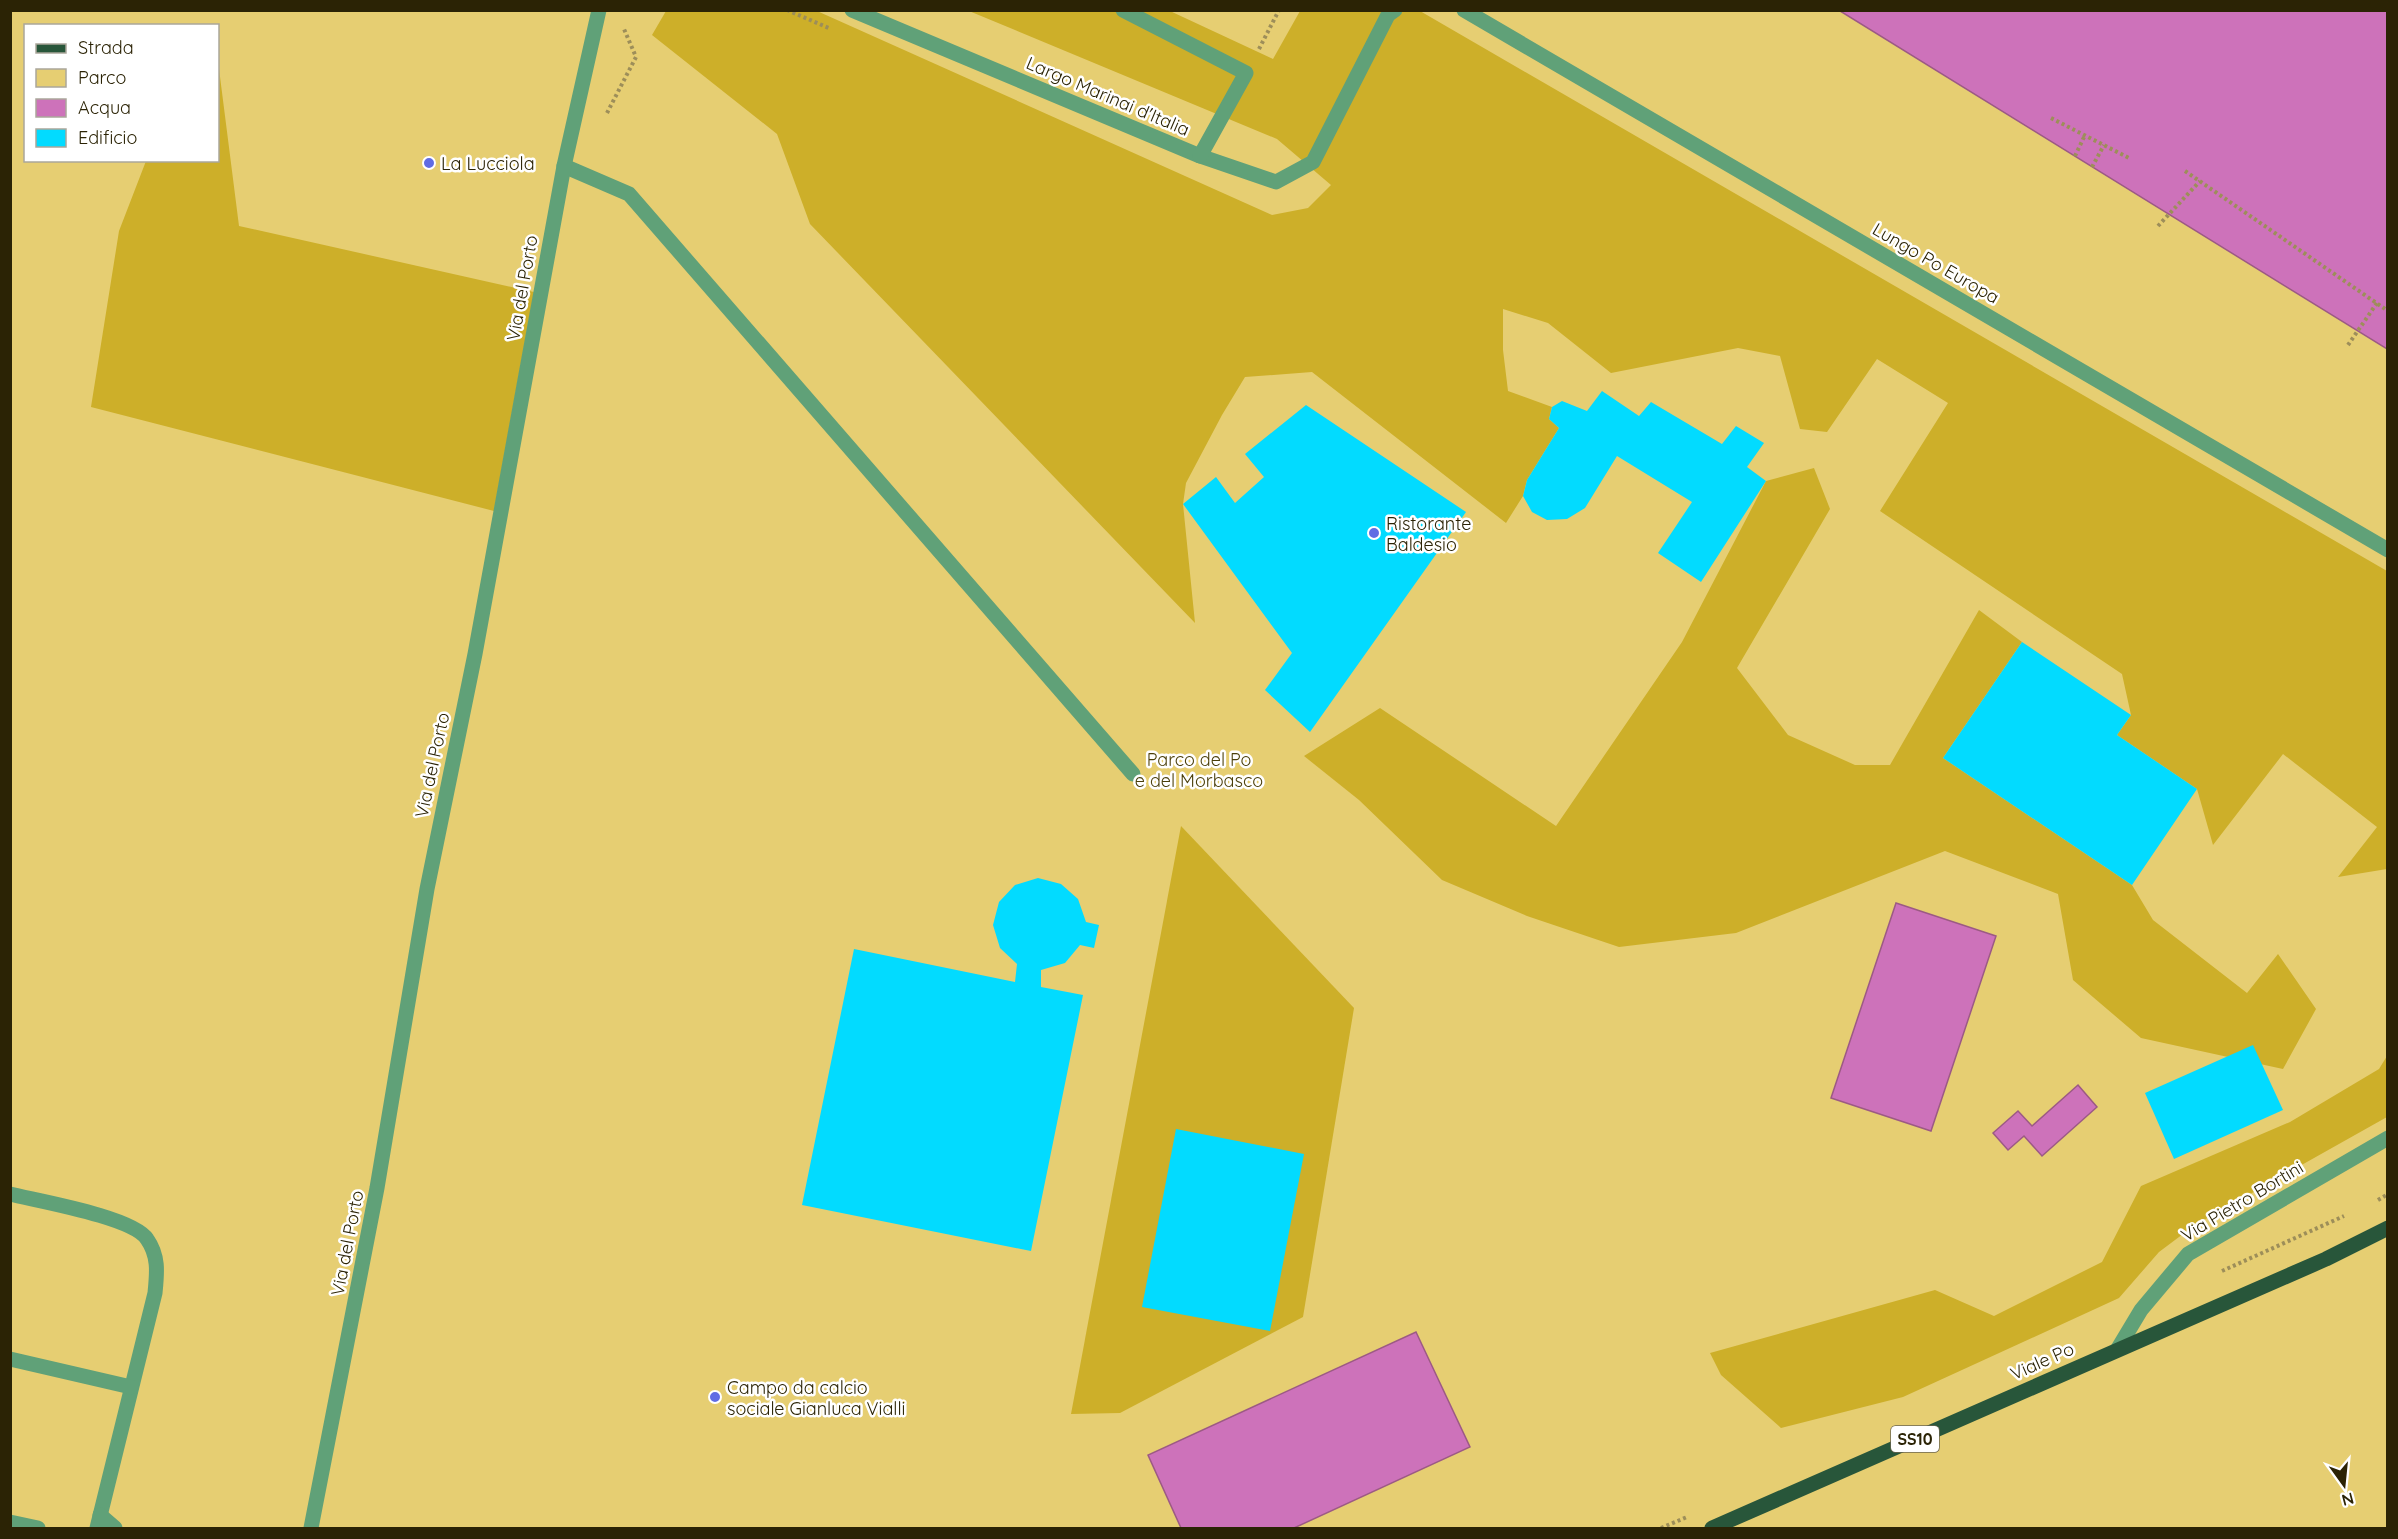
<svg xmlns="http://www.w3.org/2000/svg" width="2398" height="1539" font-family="Quicksand,sans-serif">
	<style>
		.green { fill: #e6ce72; fill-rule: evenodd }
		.forest { fill: #cdaf29 }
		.water { fill: #cd72ba; stroke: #9c5a84; stroke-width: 1.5 }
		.building { fill: #02dbff }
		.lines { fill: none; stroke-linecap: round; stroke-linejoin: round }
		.path { stroke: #9d8e59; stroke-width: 4; stroke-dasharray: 3 3; stroke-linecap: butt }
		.lane { stroke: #60a178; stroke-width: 15 }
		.street { stroke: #60a178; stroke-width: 15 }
		.primary { stroke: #28563a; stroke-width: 15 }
		.poi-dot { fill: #606ce4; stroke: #fff; stroke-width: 2 }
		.labels { text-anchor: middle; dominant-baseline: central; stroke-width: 5; stroke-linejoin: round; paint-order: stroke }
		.shield { fill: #fff; stroke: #6b6550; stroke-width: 1.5 }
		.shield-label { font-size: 16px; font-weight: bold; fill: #2b2305 }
		.street-label { font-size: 18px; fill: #2b2305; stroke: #fff }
		.poi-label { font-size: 18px; fill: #2b2305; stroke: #fff; text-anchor: start }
		.park-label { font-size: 18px; fill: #4b3f0a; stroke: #fff }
	</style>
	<rect width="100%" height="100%" fill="#fbe79e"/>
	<path class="green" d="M10 11H2387V1528H11ZM26 26H218V160H26Z"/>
	<g class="forest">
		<path d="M666 11H817L1272 215 1308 208 1331 185 1277 139 969 11H1170L1273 59 1300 11H1420L2387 571V869L2338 877 2377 827 2283 754 2213 845 2197 789 2117 735 2131 715 2122 674 1880 511 1948 403 1877 359 1827 432 1800 429 1780 356 1738 348 1611 373 1548 323 1503 309V350L1508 391 1552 407 1549 419 1559 428 1527 480 1523 496 1506 523 1312 372 1245 377 1222 415 1186 483 1183 504 1195 623 810 224 777 134 652 35Z"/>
		<path d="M218 61 239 226 534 292 494 511 91 407 119 231 146 161 218 160Z"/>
		<path d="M1814 468 1830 509 1737 668 1788 735 1855 765H1890L1979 610 2022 642 1943 758 2132 885 2153 920 2247 993 2278 954 2316 1009 2283 1069 2141 1038 2073 980 2058 894 1945 851 1736 933 1619 947 1527 916 1442 880 1359 800 1304 756 1380 708 1556 826 1682 642 1766 481Z"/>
		<path d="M1181 826 1354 1008 1303 1317 1120 1413 1071 1414Z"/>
		<path d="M2387 1056V1117L2195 1225 2159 1252 2119 1298 1903 1397 1781 1428 1721 1375 1710 1353 1935 1290 1994 1316 2102 1262 2141 1186 2290 1122 2379 1069Z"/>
	</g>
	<g class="water">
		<path d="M1840 11H2387V349Z"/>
		<path d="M1896 903 1996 936 1931 1131 1831 1098Z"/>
		<path d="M2078 1085 2097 1107 2042 1156 2024 1136 2008 1150 1993 1133 2018 1111 2032 1126Z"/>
		<path d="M1416 1332 1470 1447 1294 1528H1181L1148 1455Z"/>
	</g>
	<g class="building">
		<path d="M1602 391 1639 416 1651 402 1722 444 1736 426 1764 443 1747 467 1766 481 1701 582 1658 553 1692 502 1617 456 1585 508 1567 519 1547 520 1532 512 1523 496 1527 480 1559 428 1549 419 1552 407 1562 401 1587 411Z"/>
		<path d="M1306 405 1466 512 1310 732 1265 690 1292 653 1183 504 1216 477 1235 503 1264 477 1245 454Z"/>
		<path d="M2022 642 2131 715 2117 735 2197 789 2132 885 1943 758Z"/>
		<path d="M1038 878 1061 884 1078 899 1086 922 1099 925 1094 948 1080 945 1065 963 1041 970V987L1083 995 1031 1251 802 1205 854 949 1015 982 1017 964 1000 948 993 925 999 902 1015 885Z"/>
		<path d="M2253 1045 2283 1110 2174 1159 2145 1093Z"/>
		<path d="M1176 1129 1304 1154 1270 1331 1142 1307Z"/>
	</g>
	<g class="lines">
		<g class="path">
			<path d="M787 10 831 29"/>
			<path d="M1259 49 1279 10"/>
			<path d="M607 113 636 57 624 29"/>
			<path d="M2051 118 2129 158"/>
			<path d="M2075 156 2085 135"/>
			<path d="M2092 167 2104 145"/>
			<path d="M2185 171 2388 311"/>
			<path d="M2158 226 2200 181"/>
			<path d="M2348 345 2377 303"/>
			<path d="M2378 1200 2388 1194"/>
			<path d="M2222 1271 2344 1216"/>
			<path d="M1661 1528 1687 1517"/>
		</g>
		<g class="lane">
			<path d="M564 166 629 194 1133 774"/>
			<path d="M10 1194C38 1201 133 1217 147 1239 159 1256 157 1273 155 1293L97 1528"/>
			<path d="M10 1359 131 1387"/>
			<path d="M100 1515 115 1528"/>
			<path d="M10 1522 38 1528"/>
		</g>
		<g class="street">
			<path d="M852 10 1200 156 1276 182 1313 162 1388 15 1395 10"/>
			<path d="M1123 10 1246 73 1200 156"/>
			<path d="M1464 10 2388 550"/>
			<path d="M2117 1350 2141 1310 2188 1254 2388 1138"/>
			<path d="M311 1528 377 1188 427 889 475 654 564 166 599 10"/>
		</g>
		<path class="primary" d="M1712 1528 2326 1259 2388 1228"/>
	</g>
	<g class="poi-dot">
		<circle cx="429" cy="163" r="6"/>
		<circle cx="1374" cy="533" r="6"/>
		<circle cx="715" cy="1397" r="6"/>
	</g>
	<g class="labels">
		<rect class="shield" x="1891" y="1426" width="48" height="26" rx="4.5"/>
		<g class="shield-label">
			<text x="1915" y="1439">SS10</text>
		</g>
		<g class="street-label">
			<text transform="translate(1108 96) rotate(23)">Largo Marinai d'Italia</text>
			<text transform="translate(1936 263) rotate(30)">Lungo Po Europa</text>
			<text transform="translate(522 288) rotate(-80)">Via del Porto</text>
			<text transform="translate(432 765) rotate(-78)">Via del Porto</text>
			<text transform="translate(2242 1201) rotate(-31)">Via Pietro Bortini</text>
			<text transform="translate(347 1243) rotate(-79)">Via del Porto</text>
			<text transform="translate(2042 1361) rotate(-24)">Viale Po</text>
		</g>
		<g class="poi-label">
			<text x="441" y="163">La Lucciola</text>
			<text x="1386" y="523">Ristorante<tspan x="1386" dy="21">Baldesio</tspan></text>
			<text x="727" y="1387">Campo da calcio<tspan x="727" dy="21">sociale Gianluca Vialli</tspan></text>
		</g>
		<g class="park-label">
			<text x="1199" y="759">Parco del Po<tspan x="1199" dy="21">e del Morbasco</tspan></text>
		</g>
	</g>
	<rect width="2398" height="1539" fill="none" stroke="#2b2305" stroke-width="24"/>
	<rect x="24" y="24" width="195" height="138" fill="#ffffff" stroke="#aaa79b" stroke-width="1.5"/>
	<rect x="36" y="44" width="30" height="9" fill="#28563a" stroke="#aaa79b" stroke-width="1.5"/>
	<text x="78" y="54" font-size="18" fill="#2b2305">Strada</text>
	<rect x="36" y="69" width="30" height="18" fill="#e6ce72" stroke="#aaa79b" stroke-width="1.5"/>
	<text x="78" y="84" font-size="18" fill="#2b2305">Parco</text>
	<rect x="36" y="99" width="30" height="18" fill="#cd72ba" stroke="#aaa79b" stroke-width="1.5"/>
	<text x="78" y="114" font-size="18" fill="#2b2305">Acqua</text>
	<rect x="36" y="129" width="30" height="18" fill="#02dbff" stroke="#aaa79b" stroke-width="1.5"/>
	<text x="78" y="144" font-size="18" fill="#2b2305">Edificio</text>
	<g transform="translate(2344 1485) rotate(165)" stroke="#ffffff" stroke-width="4.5" paint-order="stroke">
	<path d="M0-4.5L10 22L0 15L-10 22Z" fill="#2b2305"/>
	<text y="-9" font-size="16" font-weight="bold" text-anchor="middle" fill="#2b2305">N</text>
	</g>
</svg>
